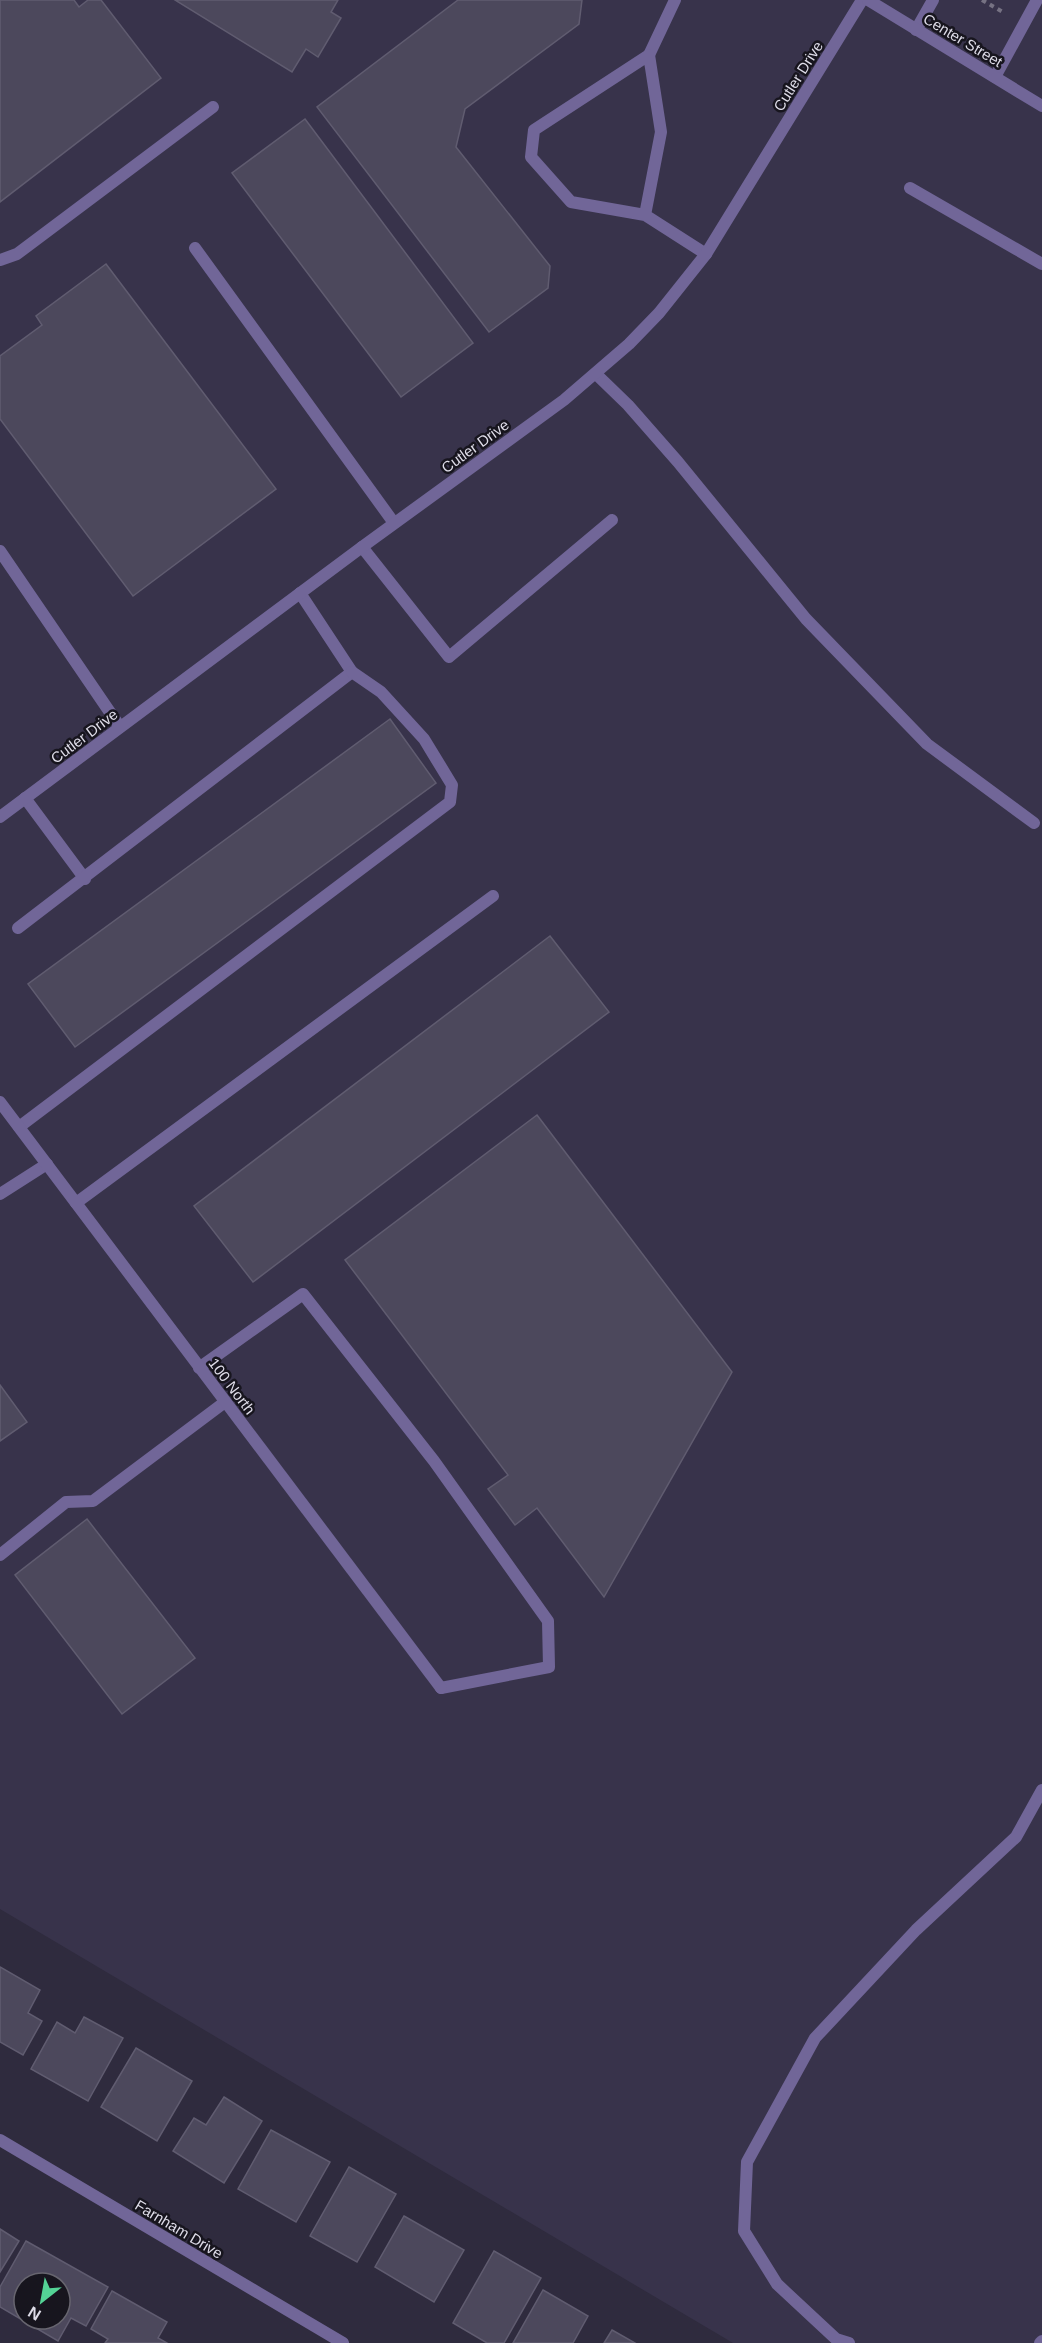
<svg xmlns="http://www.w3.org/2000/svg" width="1042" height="2343" font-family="Arial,sans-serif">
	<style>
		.built { fill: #38334b }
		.building { fill: #4c485c; stroke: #605c70; stroke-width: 1.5; fill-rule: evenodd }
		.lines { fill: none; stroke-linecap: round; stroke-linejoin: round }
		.path { stroke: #767283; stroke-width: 4; stroke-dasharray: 4.5 4.5; stroke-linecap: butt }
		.service { stroke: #716698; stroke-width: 12 }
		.minor { stroke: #716698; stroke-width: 12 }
		.tertiary { stroke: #716698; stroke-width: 12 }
		.labels { text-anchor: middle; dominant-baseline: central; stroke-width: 5; stroke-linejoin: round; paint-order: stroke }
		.street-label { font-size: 15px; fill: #dedce8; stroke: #17151e }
	</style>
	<rect width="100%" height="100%" fill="#2f2b3e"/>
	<path class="built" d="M0 0H1042V2343H733L0 1909Z"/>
	<g class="building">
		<path d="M0 0H74L79 7 88 0H101L161 78 0 202Z"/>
		<path d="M175 0H338L331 12 341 18 318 57 306 49 292 72Z"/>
		<path d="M458 0H582L579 24 465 109 456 147 550 266 548 288 489 332 317 107Z"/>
		<path d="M305 119 473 343 401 397 232 173Z"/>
		<path d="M106 264 276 489 133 596 0 419V356L42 325 36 316Z"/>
		<path d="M390 719 436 783 75 1047 28 984Z"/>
		<path d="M550 936 609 1012 253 1282 194 1206Z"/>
		<path d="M537 1115 732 1372 604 1597 537 1508 515 1525 488 1489 508 1475 345 1260Z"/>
		<path d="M0 1385 27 1422 0 1441Z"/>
		<path d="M87 1519 195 1658 122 1714 15 1575Z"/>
		<path d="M0 1967 40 1990 28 2013 42 2021 23 2055 0 2042Z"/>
		<path d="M84 2017 123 2038 88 2101 31 2069 57 2022 75 2033Z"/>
		<path d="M136 2048 192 2081 157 2141 101 2107Z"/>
		<path d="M224 2097 262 2121 224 2183 173 2151 194 2118 206 2125Z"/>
		<path d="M271 2130 330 2162 296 2222 238 2189Z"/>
		<path d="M349 2167 396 2194 357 2262 310 2236Z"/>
		<path d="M404 2216 464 2250 434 2302 375 2267Z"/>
		<path d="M0 2229 19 2241 0 2272Z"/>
		<path d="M26 2241 108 2287 86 2326 71 2318 58 2341 0 2307V2287ZM24 2283H60V2319H24Z"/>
		<path d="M494 2251 541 2278 504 2343H487L453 2323Z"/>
		<path d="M543 2290 588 2316 573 2343H513Z"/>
		<path d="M112 2291 167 2322 158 2338 167 2343H105L108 2339 91 2329Z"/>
		<path d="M612 2330 635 2343H604Z"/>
	</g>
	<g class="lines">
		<path class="path" d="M982 0 1003 12"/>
		<g class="service">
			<path d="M916 30 933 0"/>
			<path d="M649 55 675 0"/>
			<path d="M995 77 1037 0"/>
			<path d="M910 188 1042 264"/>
			<path d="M645 215 661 132 649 55 534 130 531 157 571 202 645 215 706 254"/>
			<path d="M195 248 394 523"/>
			<path d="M0 260 17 254 213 107"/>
			<path d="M596 374 628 405 678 462 806 619 927 744 1034 823"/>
			<path d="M362 547 449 657 612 520"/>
			<path d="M0 551 120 727"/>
			<path d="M25 798 85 879"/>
			<path d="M18 928 352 672 300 593"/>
			<path d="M19 1127 450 802 452 785 424 739 381 692 352 672"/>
			<path d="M0 1194 47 1164"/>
			<path d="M76 1203 493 896"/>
			<path d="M199 1368 303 1294 434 1461 548 1621 549 1667 441 1688"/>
			<path d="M0 1555 66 1502 93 1501 225 1402"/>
			<path d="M849 2343 836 2339 777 2284 744 2231 747 2162 815 2038 916 1930 1016 1837 1042 1790"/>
			<path d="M1040 2343 1042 2341"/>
		</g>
		<g class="minor">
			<path d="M0 817 362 547 564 400 629 344 659 313 706 254 862 0"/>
			<path d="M0 1102 441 1688"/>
			<path d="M0 2140 343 2343"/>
		</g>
		<path class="tertiary" d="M868 0 1042 106"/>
	</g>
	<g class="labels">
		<g class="street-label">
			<text transform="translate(963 40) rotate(31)">Center Street</text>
			<text transform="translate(798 76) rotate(-58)">Cutler Drive</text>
			<text transform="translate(475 446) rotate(-36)">Cutler Drive</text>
			<text transform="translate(84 736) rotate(-37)">Cutler Drive</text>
			<text transform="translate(232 1386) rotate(53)">100 North</text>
			<text transform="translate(179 2229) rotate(31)">Farnham Drive</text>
		</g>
	</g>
	<g transform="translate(42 2301) rotate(211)"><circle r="28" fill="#17151e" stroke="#67656f" stroke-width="1.5"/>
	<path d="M0-4.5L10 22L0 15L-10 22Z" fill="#54d396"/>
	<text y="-9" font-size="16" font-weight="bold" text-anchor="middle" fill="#dedce8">N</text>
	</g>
</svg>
